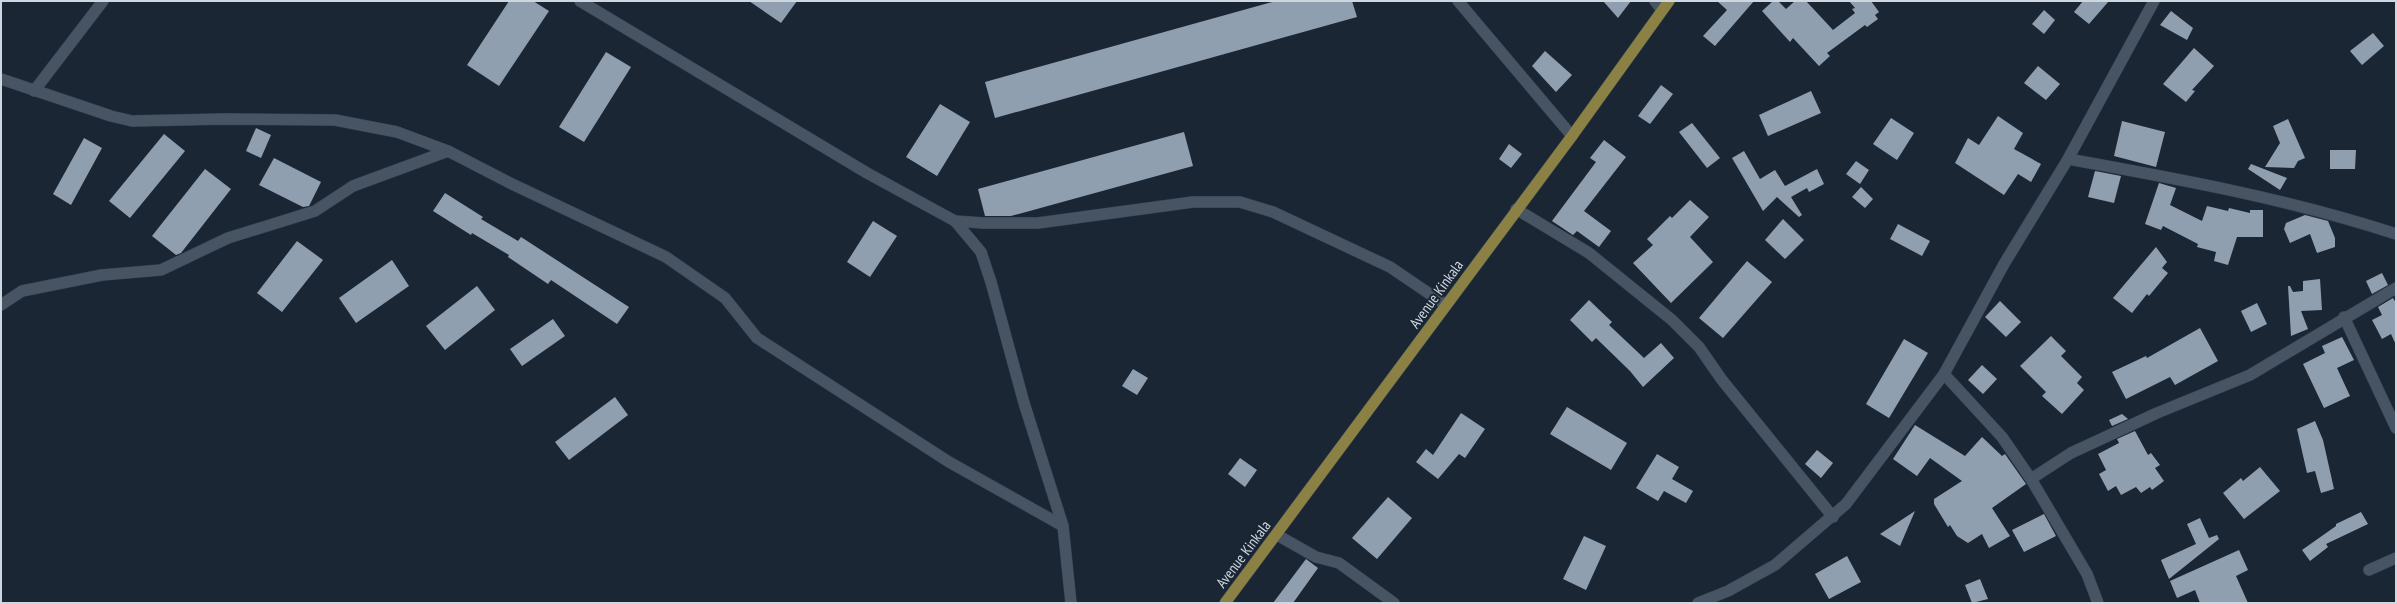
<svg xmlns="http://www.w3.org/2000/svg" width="2397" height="604" font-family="'PT Sans Narrow',sans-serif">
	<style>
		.building { fill: #909fb0 }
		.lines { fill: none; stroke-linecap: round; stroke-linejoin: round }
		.minor-casing { stroke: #39434e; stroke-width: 12 }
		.primary-casing { stroke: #39434e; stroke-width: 12 }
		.minor { stroke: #475464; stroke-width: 11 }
		.primary { stroke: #8c8145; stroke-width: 11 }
		.labels { text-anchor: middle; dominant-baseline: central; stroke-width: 4; stroke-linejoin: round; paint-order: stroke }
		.street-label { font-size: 15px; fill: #ced6df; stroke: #1a2634 }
	</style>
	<rect width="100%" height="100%" fill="#1a2634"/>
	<g class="building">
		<path d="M509 1H533L549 11 499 86 467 65Z"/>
		<path d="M749 1H797L781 23Z"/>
		<path d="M1276 1H1352L1357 17 995 118 985 82Z"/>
		<path d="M1603 1H1631L1618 18Z"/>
		<path d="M1717 1H1754L1715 46 1703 36 1727 10Z"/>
		<path d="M1773 1H1778L1786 9 1795 1H1806L1833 30 1855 13 1852 9 1855 8 1849 1H1871L1879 12 1875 15 1878 19 1867 27 1865 25 1827 53 1830 56 1819 66 1793 38 1790 42 1762 11Z"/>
		<path d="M2083 1H2109L2089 24 2074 12Z"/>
		<path d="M2044 10 2055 20 2044 34 2032 24Z"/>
		<path d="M2171 11 2193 28 2187 40 2160 25Z"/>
		<path d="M2373 33 2384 46 2362 65 2350 51Z"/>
		<path d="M2194 48 2214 66 2192 90 2195 91 2186 102 2163 84Z"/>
		<path d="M1545 51 1572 75 1556 92 1532 66Z"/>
		<path d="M606 52 631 67 584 142 559 127Z"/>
		<path d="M2038 66 2060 84 2046 100 2024 83Z"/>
		<path d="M1661 85 1673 94 1650 124 1638 116Z"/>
		<path d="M1811 91 1821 113 1768 136 1759 115Z"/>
		<path d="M940 104 970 122 937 176 906 157Z"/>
		<path d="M1998 116 2023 133 2014 149 2041 164 2031 182 2018 174 2004 195 1955 163 1968 138 1979 145Z"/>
		<path d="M1891 118 1914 133 1897 160 1873 144Z"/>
		<path d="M2288 119 2305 158 2298 161 2294 168 2265 167 2280 143 2273 126Z"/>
		<path d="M2122 121 2165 132 2156 167 2114 156Z"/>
		<path d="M1692 123 1720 158 1707 168 1679 132Z"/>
		<path d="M256 128 271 135 261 158 246 151Z"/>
		<path d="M1184 132 1193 166 1011 216H985L978 189Z"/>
		<path d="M164 134 185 151 130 218 109 201Z"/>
		<path d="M84 138 102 148 71 205 53 194Z"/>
		<path d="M1604 140 1626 157 1584 211 1611 231 1599 247 1577 231 1573 235 1552 221 1596 162 1590 158Z"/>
		<path d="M1509 144 1522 154 1511 168 1499 159Z"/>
		<path d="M2330 150H2356L2355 169H2330Z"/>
		<path d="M1744 151 1760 179 1775 170 1785 186 1817 169 1824 184 1809 192 1807 188 1791 197 1802 215 1799 217 1777 197 1763 211 1732 158Z"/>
		<path d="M274 158 321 182 309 206 303 207 259 185Z"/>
		<path d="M1856 161 1869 170 1860 184 1846 174Z"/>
		<path d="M2251 164 2287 178 2280 190 2248 169Z"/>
		<path d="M205 169 231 189 181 253 176 255 152 236Z"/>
		<path d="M2095 171 2121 176 2114 203 2088 197Z"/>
		<path d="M2159 183 2176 188 2170 205 2202 221 2207 206 2228 211 2229 208 2250 213V210H2263V237H2237L2228 265 2214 261 2216 252 2197 247 2198 244 2163 226 2161 230 2145 224Z"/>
		<path d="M1861 187 1873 199 1865 208 1852 197Z"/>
		<path d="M445 193 483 217 481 219 518 241 521 237 629 307 617 324 551 280 548 284 508 257 509 255 472 233 471 235 433 211Z"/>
		<path d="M1690 200 1709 217 1690 237 1713 262 1671 303 1633 263 1653 245 1647 239 1670 216 1672 218Z"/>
		<path d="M2305 215 2328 221 2335 238V247L2317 253 2310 234 2290 243 2284 229 2286 223Z"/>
		<path d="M1783 219 1804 240 1785 259 1765 240Z"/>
		<path d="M873 221 897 236 870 277 847 262Z"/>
		<path d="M1898 224 1930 241 1922 256 1890 239Z"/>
		<path d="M297 241 323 260 282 312 257 293Z"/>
		<path d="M2156 247 2167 262 2162 268 2168 273 2149 296 2147 294 2132 313 2113 298Z"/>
		<path d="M392 260 409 286 356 323 339 298Z"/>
		<path d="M1747 261 1772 282 1723 338 1699 318Z"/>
		<path d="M2382 273 2388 285 2372 294 2366 281Z"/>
		<path d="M2320 279 2322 310 2301 311 2308 329 2291 336 2288 286H2290L2293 292 2303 291V281Z"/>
		<path d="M477 286 495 310 445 350 426 326Z"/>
		<path d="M2393 298 2396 303V345L2391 334 2382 339 2372 320 2382 315 2378 307Z"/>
		<path d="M1589 300 1612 322 1609 325 1644 358 1661 343 1674 358 1643 387 1630 371 1596 338 1592 342 1570 320Z"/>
		<path d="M2000 301 2021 322 2006 337 1985 317Z"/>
		<path d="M2257 303 2267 324 2251 332 2241 311Z"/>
		<path d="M553 319 565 336 522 366 510 349Z"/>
		<path d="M2200 328 2218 361 2175 385 2170 377 2126 399 2112 372 2146 356 2147 358Z"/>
		<path d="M2051 336 2066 351 2061 356 2082 377 2077 383 2084 390 2062 414 2042 396 2046 392 2020 366Z"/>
		<path d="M2342 337 2354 360 2337 368 2350 396 2324 408 2303 364 2325 353 2322 346Z"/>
		<path d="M1904 339 1928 353 1889 418 1866 404Z"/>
		<path d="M1982 365 1997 379 1983 394 1968 380Z"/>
		<path d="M1133 369 1148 378 1137 395 1122 386Z"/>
		<path d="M615 397 628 415 569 460 555 442Z"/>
		<path d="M1567 407 1627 443 1611 470 1550 434Z"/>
		<path d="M1461 413 1485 429 1465 458 1459 454 1438 479 1416 462 1426 449 1433 455Z"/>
		<path d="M2122 414 2128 419 2112 426 2109 420Z"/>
		<path d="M2315 421 2323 440 2334 489 2321 493 2315 471 2307 473 2297 429Z"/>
		<path d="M1915 425 1965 456 1982 437 2002 456 2005 454 2026 484 1992 508 2010 536 1989 548 1982 534 1968 543 1957 536 1950 525 1948 527 1934 504V499L1962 481 1930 458 1917 476 1893 459Z"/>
		<path d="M2135 431 2148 455 2151 453 2160 465 2155 468 2164 481 2152 490 2150 487 2141 493 2136 487 2121 495 2116 486 2108 491 2099 474 2106 470 2098 454 2119 443 2117 439Z"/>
		<path d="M1817 450 1833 463 1821 478 1805 464Z"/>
		<path d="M1657 454 1679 467 1672 479 1693 491 1686 503 1664 491 1658 501 1636 488Z"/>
		<path d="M1240 458 1257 470 1245 487 1228 474Z"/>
		<path d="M2260 467 2280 491 2244 519 2223 493 2241 478 2243 481Z"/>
		<path d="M1388 497 1412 518 1377 559 1352 538Z"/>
		<path d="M1915 511 1900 546 1880 534Z"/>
		<path d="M2361 512 2368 524 2326 544 2328 547 2310 561 2302 550 2336 526V524Z"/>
		<path d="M2044 514 2056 536 2024 552 2012 530Z"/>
		<path d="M2200 518 2209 538 2217 535 2219 539 2169 579 2161 560 2196 544 2187 524Z"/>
		<path d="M1584 536 1606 546 1586 590 1563 579Z"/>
		<path d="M2239 550 2248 570 2236 576 2248 603H2200L2195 590 2177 598 2170 581Z"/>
		<path d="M1847 556 1861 582 1829 599 1815 574Z"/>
		<path d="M1306 559 1318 568 1293 603H1273Z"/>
		<path d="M1980 579 1988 599 1972 603 1965 585Z"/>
	</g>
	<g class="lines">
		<defs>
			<g id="minor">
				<path d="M580 1 867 173 955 221 983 223H1038L1193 202H1240L1273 212 1390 267 1446 305"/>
				<path d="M1458 1 1572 136"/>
				<path d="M1655 1 1662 10"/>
				<path d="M1 79 111 116 132 121 225 119 335 120 397 132 448 151"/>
				<path d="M34 91 103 1"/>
				<path d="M2068 159C2179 179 2289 199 2396 234"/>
				<path d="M1516 209 1589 253 1672 320 1699 347 1722 380 1833 517"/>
				<path d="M955 221 981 252 991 282 1024 403 1063 526 1071 603"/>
				<path d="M1 305 22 291 102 275 161 270 228 238 315 211 353 186 448 151 512 184 666 257 725 298 757 338 949 462 1063 526"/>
				<path d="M2344 317 2396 428"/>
				<path d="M1944 374 2002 437 2031 479 2071 453 2157 413 2250 375 2396 288"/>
				<path d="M2031 479 2087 574 2098 603"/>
				<path d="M1277 535 1316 557 1339 563 1394 603"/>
				<path d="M2369 570 2396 558"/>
				<path d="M1698 603 1728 591 1775 565 1846 504 1944 374 2004 264 2068 159 2154 1"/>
			</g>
			<path id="primary" d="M1225 603 1572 136 1669 1"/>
		</defs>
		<use href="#minor" class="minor-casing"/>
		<use href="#primary" class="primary-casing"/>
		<use href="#minor" class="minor"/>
		<use href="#primary" class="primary"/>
	</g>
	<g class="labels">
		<g class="street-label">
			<text transform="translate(1436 294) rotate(-54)">Avenue Kinkala</text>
			<text transform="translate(1243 554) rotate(-53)">Avenue Kinkala</text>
		</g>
	</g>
	<rect width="2397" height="604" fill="none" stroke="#ced6df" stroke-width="4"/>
</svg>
